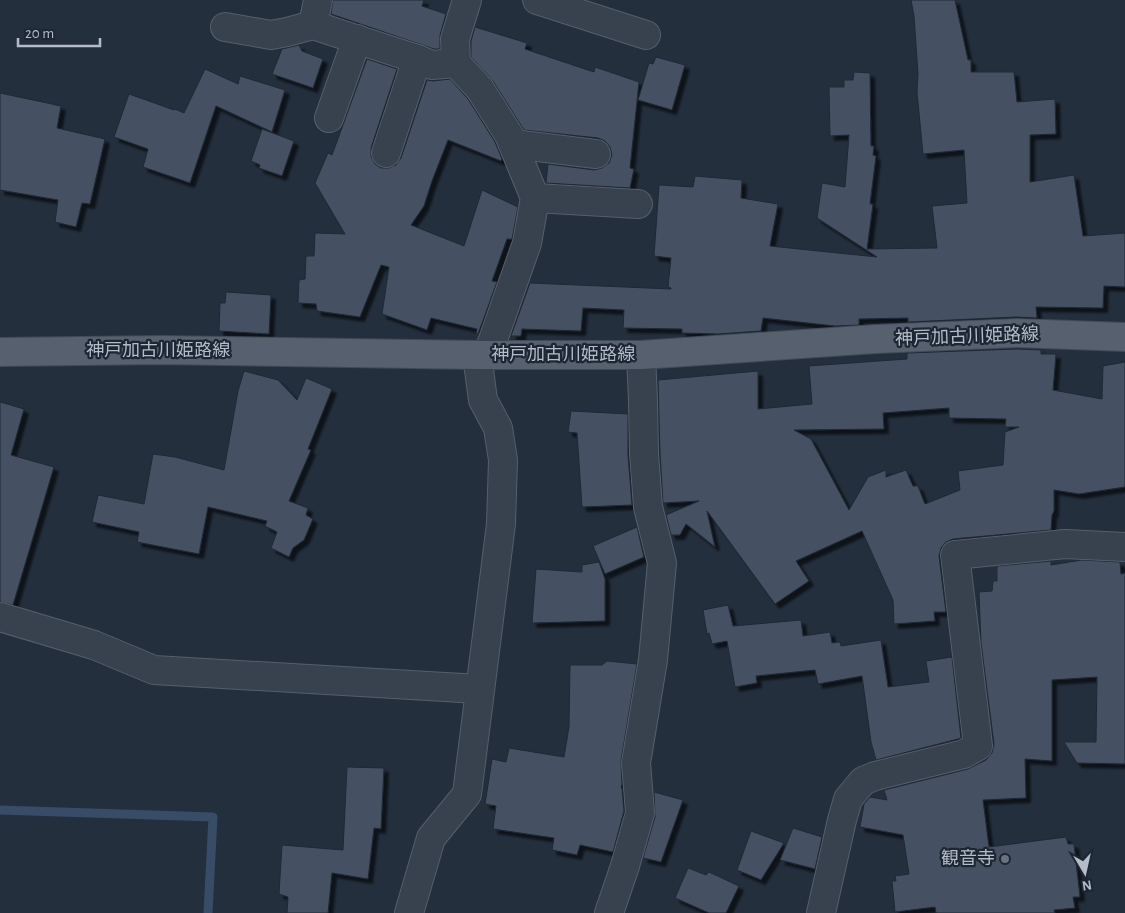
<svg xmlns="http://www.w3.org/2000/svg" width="1125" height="913" font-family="'Alegreya Sans','Noto Sans JP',sans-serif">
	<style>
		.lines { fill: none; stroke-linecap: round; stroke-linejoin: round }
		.stream { stroke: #394c67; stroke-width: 9 }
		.building { fill: #455162; stroke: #1f2835; fill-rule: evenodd; filter: url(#shadow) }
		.minor-casing { stroke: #565f6c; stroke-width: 30 }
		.major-casing { stroke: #414a57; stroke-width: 30 }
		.minor { stroke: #38414e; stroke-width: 28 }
		.major { stroke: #56606e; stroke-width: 28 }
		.worship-dot { fill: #6b7280; stroke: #1d2633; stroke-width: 2 }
		.labels { text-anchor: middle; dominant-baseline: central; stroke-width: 4.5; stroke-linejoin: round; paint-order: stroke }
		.street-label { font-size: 18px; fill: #b4bcc9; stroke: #1d2633 }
		.poi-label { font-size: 18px; fill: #b4bcc9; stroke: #1d2633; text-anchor: end }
	</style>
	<defs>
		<filter id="shadow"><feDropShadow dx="4.5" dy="4.5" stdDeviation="1" flood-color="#0009"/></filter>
	</defs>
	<rect width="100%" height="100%" fill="#242f3e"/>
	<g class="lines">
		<path class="stream" d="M0 810 213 817 208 913"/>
	</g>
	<g class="building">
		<path d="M333 0H424L422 6 446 14 440 35V49H434L331 14Z"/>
		<path d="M911 0H955L968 60H971V72H1014L1017 102 1055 99 1056 134 1030 135V182L1074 175 1083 236 1125 233V287L1104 286 1103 308 1036 307 1037 318 1016 317 908 322V318L859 319V325L835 326 763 318 761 331 717 334 682 333V329L623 328 624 310 583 308 581 331 522 329 521 336H511L530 283 671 289V288L668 287 671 258 654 256 659 185 693 187 695 176 742 180 741 198 778 204 770 246 877 257 817 218 822 183 845 187 849 135 830 136 829 87H844V80H853L854 72 870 73 871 146H874L873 155 876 156 870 204H873L867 249 937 248 932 206 967 203 964 150 923 154 917 92 918 74 914 16Z"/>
		<path d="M475 27 527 43 525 49 594 72 595 67 639 82 630 168 634 169 630 188 546 183 548 164 594 170 602 168 609 163 612 155 610 147 605 141 598 138 524 130 493 81 471 57V41Z"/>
		<path d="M299 45 302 51 323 59 313 88 272 74 282 49Z"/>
		<path d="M656 57 685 65 672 110 638 100 649 63 653 64Z"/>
		<path d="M367 59 397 69 371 148V157L375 164 381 168H389L396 165 401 158 427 80 433 81 450 79 468 99 495 142 502 159 501 161 448 140 432 181 424 206 411 225 464 246 482 190 518 207 512 239H507L492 281 497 282 478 334H476L477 329 431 318 427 330 382 314 389 267 381 265 360 317 317 311 316 304 298 303 299 280 305 279 306 256H314L315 233 345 234 315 183 328 153 332 155Z"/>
		<path d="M205 69 238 84 240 76 285 90 272 132 216 106 190 183 143 167 148 149 114 137 129 94 174 110 175 109 184 113Z"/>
		<path d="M0 93 61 106 57 128 105 139 90 204 82 203 76 227 55 222 58 200 0 190Z"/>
		<path d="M262 129 294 141 282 176 259 168 260 165 251 161Z"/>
		<path d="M226 292 271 295 269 334 219 331 220 303H225Z"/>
		<path d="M1017 349 1041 350V354H1056L1053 390 1102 399 1103 366 1125 362V487L1079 494 1054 490V511L1052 515 1051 530 953 539 946 542 941 548 939 556 946 612H934L935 621 894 624 893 600 862 531 796 561 809 581 775 604 707 511 715 547 686 524 680 535H671L666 515 699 501 663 503 660 453 658 380 758 371V409L812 404 809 366 907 359V353ZM949 408V418L1006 419 1005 427H1019L1005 432 1003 465 958 471 960 490 925 504 918 486H913L906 470 886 477V470L868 477 849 510 811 439 794 430 884 429 883 413Z"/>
		<path d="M244 371 278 380 297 400 306 378 332 389 308 449 311 450 289 501 308 508 306 515 313 519 304 540 293 548 289 557 271 548 277 532 265 526 267 521 208 507 199 554 137 542 139 532 92 522 98 495 144 504 153 454 175 457 224 470 238 391Z"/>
		<path d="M0 402 24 409 11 455 54 467 13 605 0 602Z"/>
		<path d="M571 411 628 414V455L632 505 582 507 577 433 568 432Z"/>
		<path d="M637 527 644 557 605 574 593 546Z"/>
		<path d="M1082 560 1120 562 1121 574 1125 573V764L1077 763 1064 742H1096L1097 677 1052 680V761L1025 759 1026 798 983 800 989 847 1066 837 1068 844H1074L1080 897H1073L1075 908 1054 910 1055 913H936L935 907 895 912 892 881H896L895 876 909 874 903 835 860 827 864 804 870 797 887 800 884 790 968 769 986 760 992 753 994 744 981 643 979 592 992 591 993 581H997V566L1051 561V565Z"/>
		<path d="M599 562 605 579V621L532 623 536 569 582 572V565Z"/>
		<path d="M728 605 733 626 801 620 803 636 830 632 832 643 840 642 841 646 881 640 888 687 929 682 926 661 952 657 961 738 958 739 876 760 871 742 862 676 818 684 815 670 756 676 757 683 735 687 727 641 712 644 709 633 707 634 703 610Z"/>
		<path d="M607 661 637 664 621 761 622 784 621 788H622L624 811 613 852 580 845 577 855 552 850 554 838 493 829 496 806 485 804 492 759 506 762 509 748 564 757 569 727 570 665H602Z"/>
		<path d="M347 767 384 768 381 829 374 828 368 879 332 873 328 913H287L288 897 279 894 282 845 343 850Z"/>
		<path d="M654 792 683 800 661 862 643 858 655 817Z"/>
		<path d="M793 828 822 837 815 869 780 860Z"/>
		<path d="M751 831 784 843 761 880 737 870Z"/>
		<path d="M688 868 706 875 709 872 739 886 726 913H709L675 898Z"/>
	</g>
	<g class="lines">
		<defs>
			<g id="minor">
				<path d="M467 0 455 39 456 63 480 89 509 135 535 198 527 243 488 354"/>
				<path d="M537 0 646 35"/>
				<path d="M313 25 318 0"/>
				<path d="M225 27 271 35 287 32 313 25 417 59 432 65 456 63"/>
				<path d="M329 118 357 39"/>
				<path d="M513 144 596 154"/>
				<path d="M386 153 417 59"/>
				<path d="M535 198 638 204"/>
				<path d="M0 617 94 645 154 670 479 689"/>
				<path d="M409 913 431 838 467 794 501 524 503 460 498 428 483 400 477 355"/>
				<path d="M609 913 625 866 640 813 636 763 653 660 662 563 648 507 644 454 643 400 641 355"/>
				<path d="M821 913 842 820 848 799 863 781 875 776 964 754 978 746 955 555 1065 544 1125 547"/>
			</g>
			<path id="major" d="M0 352 162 350 477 355H641L876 339 1017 333 1125 337"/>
		</defs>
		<use href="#minor" class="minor-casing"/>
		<use href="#major" class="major-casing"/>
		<use href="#minor" class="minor"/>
		<use href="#major" class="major"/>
	</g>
	<circle class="worship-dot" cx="1005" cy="859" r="5"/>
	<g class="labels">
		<g class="street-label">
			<text transform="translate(967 337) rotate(-2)">神戸加古川姫路線</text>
			<text x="158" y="351">神戸加古川姫路線</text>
			<text x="563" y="355">神戸加古川姫路線</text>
		</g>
		<g class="poi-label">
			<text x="995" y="859">観音寺</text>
		</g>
	</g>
	<g transform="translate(1085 873) rotate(171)" stroke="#1d2633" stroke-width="4" paint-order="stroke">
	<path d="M0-4L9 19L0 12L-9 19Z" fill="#b4bcc9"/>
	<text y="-8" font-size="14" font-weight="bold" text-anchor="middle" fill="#b4bcc9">N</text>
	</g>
	<path d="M18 38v8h82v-8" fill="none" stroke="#b4bcc9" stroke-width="2.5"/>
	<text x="25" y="38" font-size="15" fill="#b4bcc9" stroke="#1d2633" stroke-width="4" paint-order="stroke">20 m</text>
</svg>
